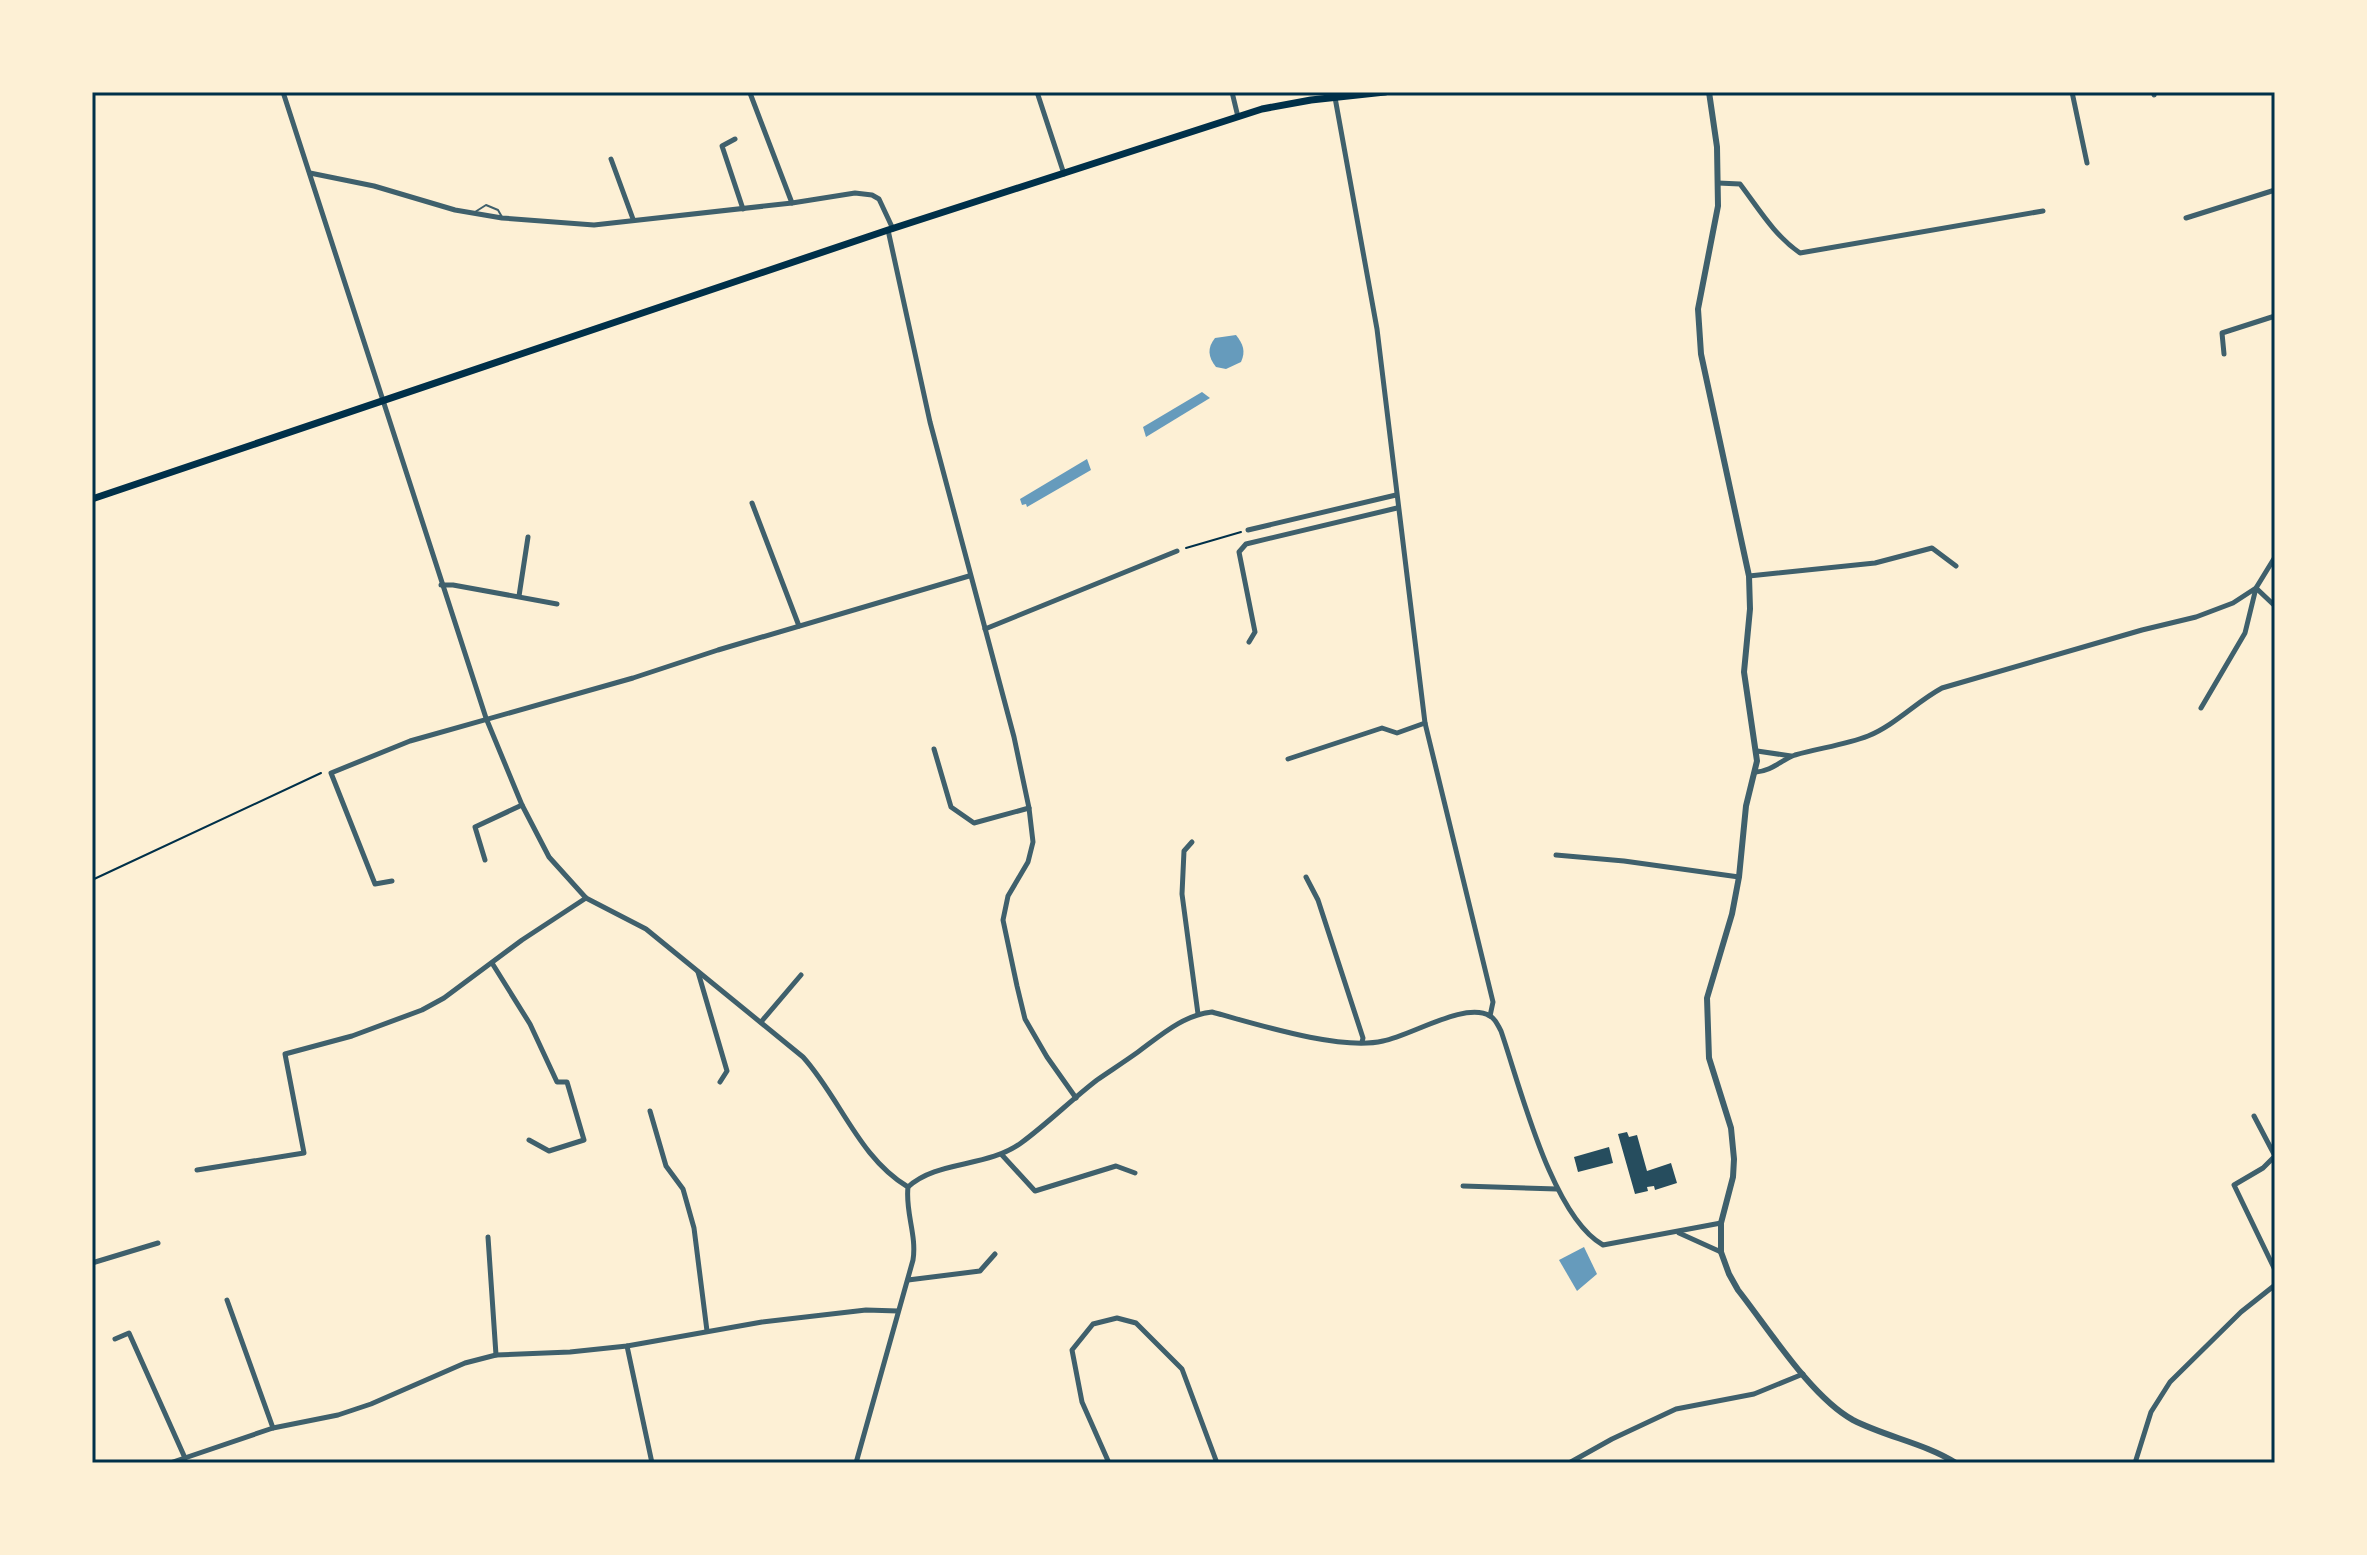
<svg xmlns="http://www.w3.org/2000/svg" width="2367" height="1555" font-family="'Noto Sans',sans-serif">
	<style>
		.water { fill: #669bbc }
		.building { fill: #264d5e }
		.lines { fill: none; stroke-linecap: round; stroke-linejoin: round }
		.path { stroke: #003049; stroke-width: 2 }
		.service { stroke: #3f606c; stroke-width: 2 }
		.minor { stroke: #3f606c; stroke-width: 5 }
		.tertiary { stroke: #3f606c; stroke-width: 6 }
		.primary { stroke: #003049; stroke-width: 7 }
		.neatline { fill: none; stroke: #003049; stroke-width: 3 }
	</style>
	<rect width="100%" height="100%" fill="#fdf0d5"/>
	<g class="water">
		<path d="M1236 335C1243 344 1246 351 1241 362L1226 369 1216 367C1208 357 1207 348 1215 338Z"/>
		<path d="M1202 392 1210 398 1146 437 1143 427Z"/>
		<path d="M1087 459 1091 470 1027 507 1026 504 1022 505 1020 499Z"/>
		<path d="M1584 1247 1597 1274 1577 1291 1559 1260Z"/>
	</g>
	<g class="building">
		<path d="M1627 1132 1629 1137 1637 1135 1647 1171 1671 1163 1677 1183 1655 1190 1654 1186 1647 1187 1648 1191 1635 1194 1618 1134Z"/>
		<path d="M1609 1147 1613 1163 1578 1172 1574 1157Z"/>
	</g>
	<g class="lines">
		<g class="path">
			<path d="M1186 548 1241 532"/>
			<path d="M92 880 321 773"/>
		</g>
		<path class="service" d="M475 212 486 205 498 210 502 217"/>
		<g class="minor">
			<path d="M283 92 486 718 522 805 549 857 586 898 646 929 803 1057C840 1098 859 1158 908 1187 905 1212 917 1235 913 1260L856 1463"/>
			<path d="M1037 92 1064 174"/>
			<path d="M1232 92 1238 117"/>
			<path d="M1334 92 1377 329 1425 723 1493 1002 1490 1016"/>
			<path d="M2072 92 2087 163"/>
			<path d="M2153 92 2154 95"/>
			<path d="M750 93 792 203"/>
			<path d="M735 139 722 146 743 209"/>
			<path d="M611 159 633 219"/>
			<path d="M310 173 374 186 455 210 502 218 594 225 792 203 855 193 872 195 879 199 893 229"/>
			<path d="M1718 183 1740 184C1759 209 1774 235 1800 253L2043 211"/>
			<path d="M2186 218 2275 190"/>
			<path d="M888 230 930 422 1014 737 1029 808 1033 842 1028 862 1008 896 1003 920 1017 986 1025 1019 1047 1057 1076 1098"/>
			<path d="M2224 354 2222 333 2275 316"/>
			<path d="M752 503 799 626"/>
			<path d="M1248 530 1396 495"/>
			<path d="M1749 576 1875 563 1932 548 1956 566"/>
			<path d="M441 585H453L557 604"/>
			<path d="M519 596 528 537"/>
			<path d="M985 629 1177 551"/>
			<path d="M1249 642 1255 632 1239 552 1246 544 1397 508"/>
			<path d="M2201 708 2245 633 2256 588 2275 606"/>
			<path d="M934 749 951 807 974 823 1029 808"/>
			<path d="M1757 751 1791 756"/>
			<path d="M1288 759 1382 728 1397 733 1425 723"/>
			<path d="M1756 772C1772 771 1781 760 1795 755 1819 748 1845 745 1868 736 1895 725 1916 702 1942 688L2142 630 2196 617 2233 603 2256 588 2275 557"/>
			<path d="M1192 842 1184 851 1182 894 1198 1014"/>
			<path d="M1556 855 1624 861 1739 877"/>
			<path d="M485 860 475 827 522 805"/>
			<path d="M1306 877 1318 900 1363 1038 1362 1042"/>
			<path d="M392 881 375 884 331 773 410 741 633 678 718 650 969 576"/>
			<path d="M492 963 530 1024 557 1082H567L584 1140 549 1151 529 1140"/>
			<path d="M698 972 727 1071 720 1082"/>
			<path d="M761 1022 801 975"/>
			<path d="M650 1111 666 1166 683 1189 694 1228 707 1331"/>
			<path d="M2254 1116 2275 1156 2263 1168 2234 1185 2275 1270"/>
			<path d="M1002 1155 1035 1191 1116 1166 1135 1173"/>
			<path d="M197 1170 304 1153 285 1054 352 1036 422 1010 444 998 522 940 586 898"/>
			<path d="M1463 1186 1557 1189"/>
			<path d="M908 1187C937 1160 987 1168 1021 1143 1047 1124 1071 1100 1097 1080 1110 1071 1124 1062 1138 1052 1160 1036 1183 1015 1212 1012 1256 1024 1340 1051 1383 1041 1411 1036 1465 1001 1490 1016 1496 1019 1498 1026 1501 1031 1520 1086 1552 1217 1603 1245L1721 1223"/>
			<path d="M1679 1233 1721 1252"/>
			<path d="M488 1237 496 1355"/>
			<path d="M92 1263 158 1243"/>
			<path d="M908 1280 980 1271 995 1254"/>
			<path d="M227 1300 273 1428"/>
			<path d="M115 1339 129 1333 185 1458"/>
			<path d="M627 1346 652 1463"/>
			<path d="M170 1463 273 1428 338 1415 371 1404 465 1363 496 1355 570 1352 627 1346 762 1322 866 1310 898 1311"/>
			<path d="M1109 1463 1082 1402 1072 1350 1093 1324 1117 1318 1136 1323 1182 1369 1217 1463"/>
			<path d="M1569 1463 1612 1439 1676 1409 1754 1394 1803 1374"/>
			<path d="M2135 1463 2151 1412 2170 1382 2241 1312 2275 1285"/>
		</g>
		<path class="tertiary" d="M1709 92 1717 147 1718 206 1698 309 1701 354 1749 576 1750 609 1744 672 1757 761 1746 806 1739 877 1732 914 1707 998 1709 1058 1731 1128 1734 1159 1733 1177 1721 1223V1252L1729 1274 1738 1290C1768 1328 1811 1397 1853 1420 1886 1437 1924 1443 1956 1463"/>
		<path class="primary" d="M92 499 888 230 1262 109 1311 100 1385 92"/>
	</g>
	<rect width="2367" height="1555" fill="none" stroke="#fdf0d5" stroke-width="188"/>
	<rect x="94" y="94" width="2179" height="1367" class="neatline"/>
</svg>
